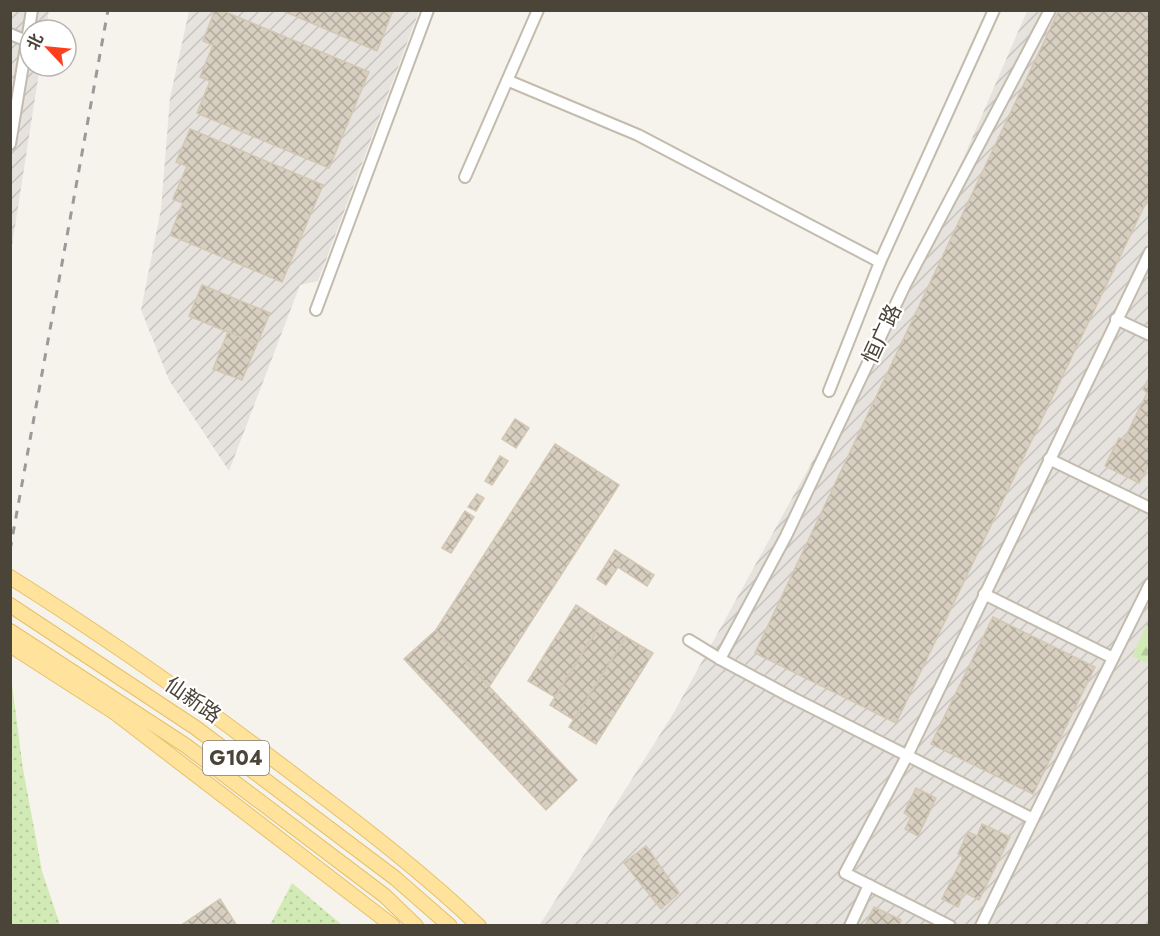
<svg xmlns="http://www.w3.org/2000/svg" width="1160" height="936" font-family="Jost,'Noto Sans SC',sans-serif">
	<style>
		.industrial { fill: url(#industrial-furrows) }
		.grass { fill: url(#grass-dots) }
		.forest { fill: url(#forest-firs) }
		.building { fill: url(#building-cross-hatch); stroke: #d3c7b4; stroke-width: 1.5 }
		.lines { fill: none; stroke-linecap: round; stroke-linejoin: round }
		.minor-casing { stroke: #c2bbae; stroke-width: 14 }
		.major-casing { stroke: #e6c16a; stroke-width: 16 }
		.minor { stroke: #fff; stroke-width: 10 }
		.major { stroke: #ffe39c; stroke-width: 14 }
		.rail { stroke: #9a9a9a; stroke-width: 3; stroke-dasharray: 8 8; stroke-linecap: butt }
		.labels { text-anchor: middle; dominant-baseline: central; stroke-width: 4.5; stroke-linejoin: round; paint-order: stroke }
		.shield { fill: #fff; stroke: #817c74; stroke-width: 1.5 }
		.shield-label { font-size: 20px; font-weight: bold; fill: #4b4439 }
		.street-label { font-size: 21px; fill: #4b4439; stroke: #fff }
	</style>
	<defs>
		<pattern id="industrial-furrows" width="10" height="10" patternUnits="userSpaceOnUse" patternTransform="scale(1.5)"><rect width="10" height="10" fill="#e6e2dd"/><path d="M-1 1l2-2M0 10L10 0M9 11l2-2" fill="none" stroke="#c7c3be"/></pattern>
		<pattern id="grass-dots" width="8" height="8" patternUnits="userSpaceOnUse" patternTransform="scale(1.5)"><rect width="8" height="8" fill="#d2eab5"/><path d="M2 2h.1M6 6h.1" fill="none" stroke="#b6ca9c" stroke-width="1.8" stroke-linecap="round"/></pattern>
		<pattern id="forest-firs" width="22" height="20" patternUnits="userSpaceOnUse" patternTransform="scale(1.5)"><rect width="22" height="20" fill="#d2eab5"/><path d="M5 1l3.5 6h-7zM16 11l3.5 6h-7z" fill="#b6ca9c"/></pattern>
		<pattern id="building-cross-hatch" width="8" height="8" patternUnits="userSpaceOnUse" patternTransform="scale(1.5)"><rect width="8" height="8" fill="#d8cfc1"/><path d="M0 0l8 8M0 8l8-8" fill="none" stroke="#b1aa9e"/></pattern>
	</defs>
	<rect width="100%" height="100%" fill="#f6f3ec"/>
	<g class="industrial">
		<path d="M11 11H49L45 30H30V66H40L11 252Z"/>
		<path d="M189 11H419L318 281 300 285 229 471 169 380 141 310 161 209 170 98Z"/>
		<path d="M1027 11H1149L1150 620 1133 656 1149 665V925L539 926 673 714 849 395 948 194Z"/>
	</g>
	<g class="grass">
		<path d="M11 677 23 769 42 871 60 925H11Z"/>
		<path d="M292 883 342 925H270Z"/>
	</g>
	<path class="forest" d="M1149 620V665L1132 656Z"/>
	<g class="building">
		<path d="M215 10H221L369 72 329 168 197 113 210 81 200 77 213 45 203 41Z"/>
		<path d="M281 10H393L377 51Z"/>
		<path d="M1059 10H1150V194L896 723 755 653Z"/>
		<path d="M190 129 323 185 282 282 170 235 183 203 173 199 187 166 176 162Z"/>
		<path d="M202 285 270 313 257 344 189 316Z"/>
		<path d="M228 332 257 344 242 380 213 369Z"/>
		<path d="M1150 376V463L1139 483 1105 466 1119 438 1124 440 1147 393 1143 389Z"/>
		<path d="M515 419 529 428 516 448 502 439Z"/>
		<path d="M555 444 619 485 489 687 436 630Z"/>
		<path d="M500 456 508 461 492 485 485 481Z"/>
		<path d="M477 494 484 498 476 511 468 507Z"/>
		<path d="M465 511 474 517 451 553 442 548Z"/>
		<path d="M615 550 654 575 647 586 618 567 606 585 597 579Z"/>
		<path d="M576 605 602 622 555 697 528 681Z"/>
		<path d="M993 617 1095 667 1033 794 931 744Z"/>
		<path d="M602 622 626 637 574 720 550 705Z"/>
		<path d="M436 630 577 780 546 810 404 659Z"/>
		<path d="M626 637 653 653 596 744 569 727Z"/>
		<path d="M916 788 936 798 918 836 905 829 911 817 904 813Z"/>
		<path d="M982 824 1010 837 979 900 964 892 958 907 942 899 963 857 958 854 968 832 977 836Z"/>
		<path d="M646 846 679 893 661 909 624 863Z"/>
		<path d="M220 899 237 926H180Z"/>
		<path d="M874 907 901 920 899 926H865Z"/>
	</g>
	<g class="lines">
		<defs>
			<g id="minor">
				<path d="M10 34 27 41"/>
				<path d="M509 81 638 135 880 262"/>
				<path d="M10 144 32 10"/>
				<path d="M465 177 538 10"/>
				<path d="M316 310 428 10"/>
				<path d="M1116 319 1150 335"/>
				<path d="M829 391 880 262 994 10"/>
				<path d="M1049 459 1150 508"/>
				<path d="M984 594 1113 658"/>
				<path d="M689 640 720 659 789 696 1033 819 981 926"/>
				<path d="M720 659 786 536 905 285 1050 10"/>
				<path d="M1033 819 1150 584"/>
				<path d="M850 926 869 885"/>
				<path d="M950 926 845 873 907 756 1150 252"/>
			</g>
			<g id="major">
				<path d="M10 577C112 641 211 711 306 784 366 829 424 874 479 926"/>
				<path d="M10 605 196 728 395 878 450 926"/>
				<path d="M10 631 185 745 385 896 416 926"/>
				<path d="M10 645 114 712 393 926"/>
			</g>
		</defs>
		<use href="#minor" class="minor-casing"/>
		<use href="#major" class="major-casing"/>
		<use href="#minor" class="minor"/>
		<use href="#major" class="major"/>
		<path class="rail" d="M10 550 108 10"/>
	</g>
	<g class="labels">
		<rect class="shield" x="203" y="741" width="66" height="34" rx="4.5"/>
		<g class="shield-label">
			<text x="236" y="758">G104</text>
		</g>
		<g class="street-label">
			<text transform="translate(882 334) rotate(-65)">恒广路</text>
			<text transform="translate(193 700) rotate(35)">仙新路</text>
		</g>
	</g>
	<rect width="1160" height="936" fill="none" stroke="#4b4439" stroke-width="24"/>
	<g transform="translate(48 48) rotate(296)"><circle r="28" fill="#ffffff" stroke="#b7b4b0" stroke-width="1.5"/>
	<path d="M0-4.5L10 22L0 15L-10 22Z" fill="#fc3f1d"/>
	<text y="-9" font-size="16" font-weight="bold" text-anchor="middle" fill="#4b4439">北</text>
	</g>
</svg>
